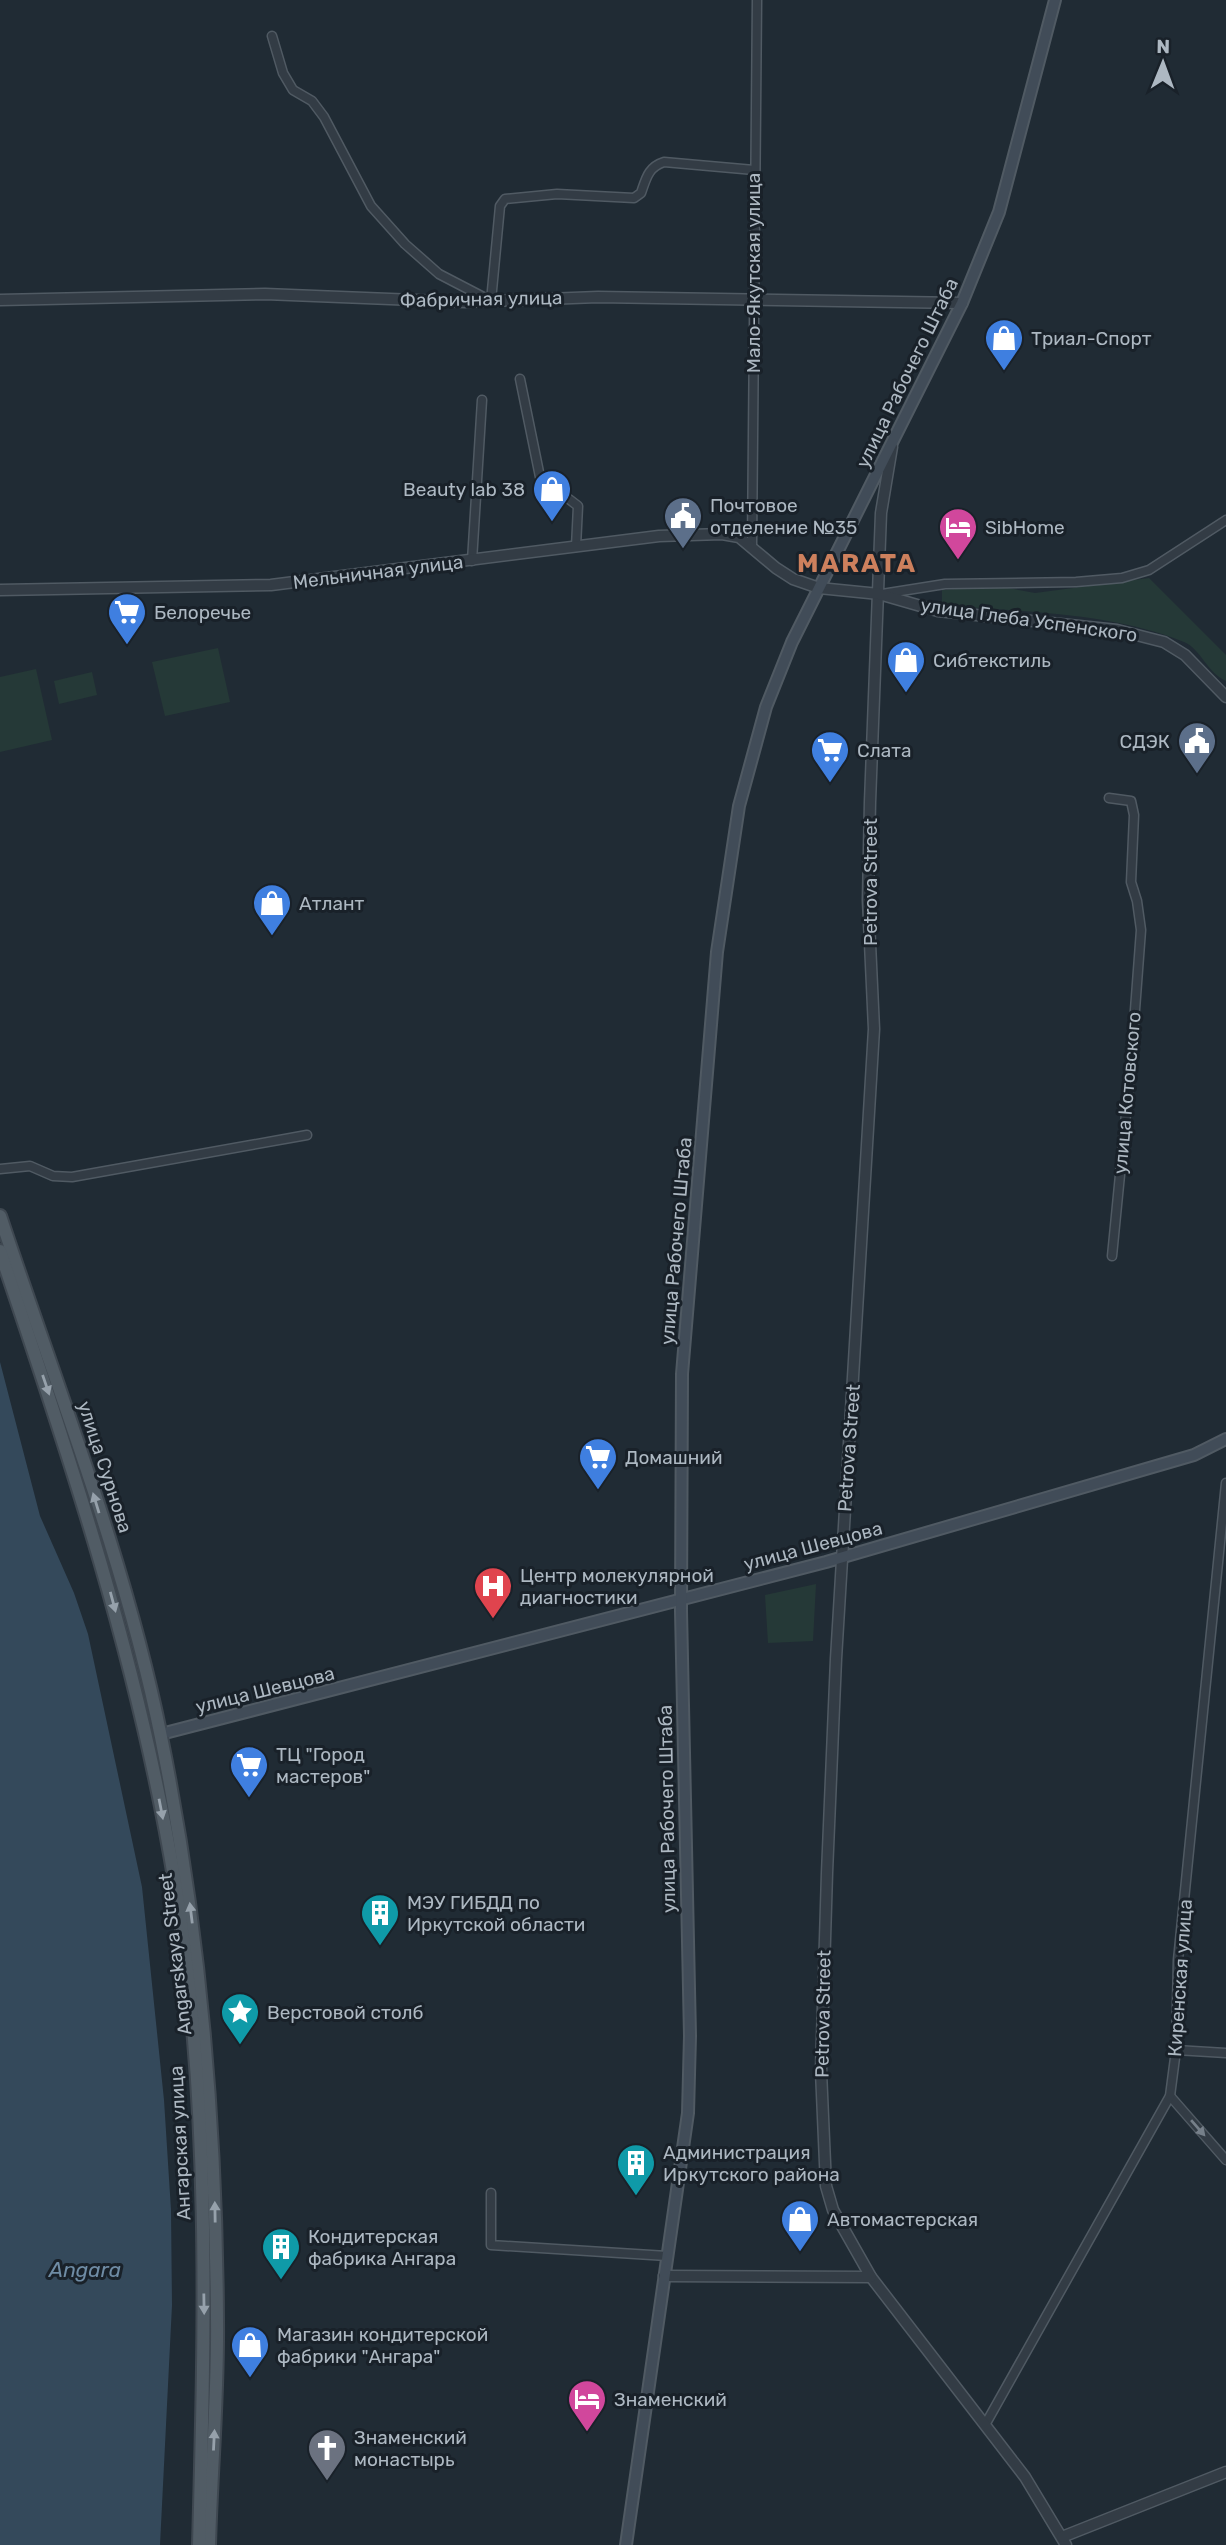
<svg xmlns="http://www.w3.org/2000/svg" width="1226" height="2545" font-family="Rubik,sans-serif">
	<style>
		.green { fill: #253937 }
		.water { fill: #34495b }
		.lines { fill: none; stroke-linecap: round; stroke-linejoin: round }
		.minor-casing { stroke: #505a63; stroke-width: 11 }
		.tertiary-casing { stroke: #505a63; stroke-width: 13 }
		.secondary-casing { stroke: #505a63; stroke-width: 14 }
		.primary-casing { stroke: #3f4851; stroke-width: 16 }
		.minor { stroke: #333c45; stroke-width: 8 }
		.tertiary { stroke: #333c45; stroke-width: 10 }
		.secondary { stroke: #414c58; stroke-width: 10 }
		.primary { stroke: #515c65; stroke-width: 12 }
		.oneway { fill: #96a1ab }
		.oneway2 { fill: #76808a }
		.labels { text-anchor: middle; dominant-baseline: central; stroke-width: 6; stroke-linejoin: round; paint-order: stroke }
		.street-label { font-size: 19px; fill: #adb8c2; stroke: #192129 }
		.poi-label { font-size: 19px; fill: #adb8c2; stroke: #192129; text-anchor: start }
		.water-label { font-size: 21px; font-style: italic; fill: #6f8ca5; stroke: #192129 }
		.district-label { font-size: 26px; font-weight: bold; letter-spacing: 2px; fill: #cd805d; stroke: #192129 }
	</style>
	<rect width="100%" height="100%" fill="#202b34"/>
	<g class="green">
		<path d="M1149 578 1226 655V681C1207 673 1201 649 1184 642 1111 612 1020 612 942 605V590L997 586 1035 593Z"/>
		<path d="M218 648 230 702 165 716 152 662Z"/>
		<path d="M36 669 52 740 0 752V677Z"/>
		<path d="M92 672 97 695 59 704 54 681Z"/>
		<path d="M816 1584 813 1641 768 1643 765 1595Z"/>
	</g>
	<path class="water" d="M0 1362 40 1516 74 1593 88 1634 142 1887 164 2100 171 2210 172 2305 160 2545H0Z"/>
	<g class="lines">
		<defs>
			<g id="minor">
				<path d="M272 36 283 73 293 90 312 101 324 117 371 206 405 244 439 274 491 301 500 206 505 199 557 194 634 198 641 193C646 179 648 167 664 162L754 170"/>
				<path d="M520 379 540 477 578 506 576 547"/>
				<path d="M752 546 757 0"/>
				<path d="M472 561 482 400"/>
				<path d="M882 594 945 584 1076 582 1122 578 1149 570 1226 520"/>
				<path d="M1109 798 1131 801 1134 815 1131 882 1137 901 1141 930 1131 1063 1112 1256"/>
				<path d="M0 1169 30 1166 53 1176 72 1177 307 1135"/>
				<path d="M1176 2050 1226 2053"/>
				<path d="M1170 2096 1226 2160"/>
				<path d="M491 2193V2245L667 2256"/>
				<path d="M985 2425 1170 2096 1176 2050 1178 1960 1226 1483"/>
			</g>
			<g id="tertiary">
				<path d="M0 300 265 294 465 302 598 297 962 303"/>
				<path d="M892 447 881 513 870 802 868 900 874 1029 836 1659 827 1873 821 2071 826 2186 833 2210 871 2277 1025 2477 1066 2545"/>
				<path d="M0 590 271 585 659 536 722 534 739 537 776 568 793 579 819 588 879 594 938 611 1117 630 1164 642 1185 655 1226 697"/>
				<path d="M664 2276 871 2277"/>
				<path d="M1062 2537 1226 2472"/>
			</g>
			<g id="secondary">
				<path d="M161 1734 826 1562 1194 1455 1226 1439"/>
				<path d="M626 2545 688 2113 690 2036 681 1611 682 1374 717 952 739 806 766 707 792 642 962 303 999 212 1055 0"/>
			</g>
			<g id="primary">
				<path d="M0 1216C57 1388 125 1559 161 1737 200 1929 216 2125 217 2320 218 2395 211 2470 209 2545"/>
				<path d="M0 1251C71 1460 139 1664 175 1883 211 2102 205 2324 199 2545"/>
			</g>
		</defs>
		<use href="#minor" class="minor-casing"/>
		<use href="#tertiary" class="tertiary-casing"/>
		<use href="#secondary" class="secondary-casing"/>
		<use href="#primary" class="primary-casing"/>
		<use href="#minor" class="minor"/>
		<use href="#tertiary" class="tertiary"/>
		<use href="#secondary" class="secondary"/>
		<use href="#primary" class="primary"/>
	</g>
	<defs><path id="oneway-solid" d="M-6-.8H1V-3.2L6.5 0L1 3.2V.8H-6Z" transform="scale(1.75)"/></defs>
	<g class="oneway">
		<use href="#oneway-solid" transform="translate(46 1385) rotate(71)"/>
		<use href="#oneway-solid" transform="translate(96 1503) rotate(-107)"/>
		<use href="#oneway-solid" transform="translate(113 1602) rotate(75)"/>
		<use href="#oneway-solid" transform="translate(161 1809) rotate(79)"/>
		<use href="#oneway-solid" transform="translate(191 1913) rotate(-97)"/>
		<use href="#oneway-solid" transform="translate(215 2212) rotate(-91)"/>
		<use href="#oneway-solid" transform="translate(204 2304) rotate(89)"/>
		<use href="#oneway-solid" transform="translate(214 2440) rotate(-87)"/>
	</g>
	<use class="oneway2" href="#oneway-solid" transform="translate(1198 2128) rotate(49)"/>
	<defs>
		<symbol id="shop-pin" viewBox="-11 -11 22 30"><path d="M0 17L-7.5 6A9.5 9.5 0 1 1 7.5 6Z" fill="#3f7fe0" stroke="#192129"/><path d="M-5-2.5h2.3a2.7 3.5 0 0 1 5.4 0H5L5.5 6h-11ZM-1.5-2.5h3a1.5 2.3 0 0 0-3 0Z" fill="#fff"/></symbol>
		<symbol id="civic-pin" viewBox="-11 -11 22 30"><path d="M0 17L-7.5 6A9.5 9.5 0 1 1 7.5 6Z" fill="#5c6f8a" stroke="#192129"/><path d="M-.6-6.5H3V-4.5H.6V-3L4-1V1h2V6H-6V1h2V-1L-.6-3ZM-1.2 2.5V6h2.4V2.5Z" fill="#fff"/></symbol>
		<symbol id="hotel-pin" viewBox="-11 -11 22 30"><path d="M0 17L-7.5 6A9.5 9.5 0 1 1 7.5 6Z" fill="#d1479c" stroke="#192129"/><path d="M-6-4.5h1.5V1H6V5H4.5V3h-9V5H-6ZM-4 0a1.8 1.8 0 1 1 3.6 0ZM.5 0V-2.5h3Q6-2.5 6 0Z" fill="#fff"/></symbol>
		<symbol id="supermarket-pin" viewBox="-11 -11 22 30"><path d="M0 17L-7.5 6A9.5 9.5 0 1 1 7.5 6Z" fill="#3f7fe0" stroke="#192129"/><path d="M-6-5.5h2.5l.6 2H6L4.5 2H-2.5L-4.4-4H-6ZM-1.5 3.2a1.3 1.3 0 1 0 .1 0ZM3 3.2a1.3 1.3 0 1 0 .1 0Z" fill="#fff"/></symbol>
		<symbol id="hospital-pin" viewBox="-11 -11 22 30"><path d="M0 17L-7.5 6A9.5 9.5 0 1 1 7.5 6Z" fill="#e0444e" stroke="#192129"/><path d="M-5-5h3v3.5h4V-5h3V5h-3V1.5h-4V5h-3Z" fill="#fff"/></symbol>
		<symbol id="building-pin" viewBox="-11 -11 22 30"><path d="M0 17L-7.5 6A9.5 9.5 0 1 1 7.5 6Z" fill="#0f9aa8" stroke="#192129"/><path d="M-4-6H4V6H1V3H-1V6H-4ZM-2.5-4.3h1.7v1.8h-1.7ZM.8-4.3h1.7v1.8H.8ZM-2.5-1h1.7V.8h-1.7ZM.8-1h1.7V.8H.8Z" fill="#fff"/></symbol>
		<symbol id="sight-pin" viewBox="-11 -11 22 30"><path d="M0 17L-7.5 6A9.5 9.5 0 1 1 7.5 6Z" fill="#0f9aa8" stroke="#192129"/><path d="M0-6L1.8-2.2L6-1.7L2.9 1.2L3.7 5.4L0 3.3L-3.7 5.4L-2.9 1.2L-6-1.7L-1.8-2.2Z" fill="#fff"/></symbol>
		<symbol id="church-pin" viewBox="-11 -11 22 30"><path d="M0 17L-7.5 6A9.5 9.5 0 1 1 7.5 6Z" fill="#6b7280" stroke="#192129"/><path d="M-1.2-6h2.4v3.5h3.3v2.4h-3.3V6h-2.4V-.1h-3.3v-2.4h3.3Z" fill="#fff"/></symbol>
	</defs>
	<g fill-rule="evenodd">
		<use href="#shop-pin" x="982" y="316" width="44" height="60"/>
		<use href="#shop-pin" x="530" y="467" width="44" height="60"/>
		<use href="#civic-pin" x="661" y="494" width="44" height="60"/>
		<use href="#hotel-pin" x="936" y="505" width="44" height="60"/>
		<use href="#supermarket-pin" x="105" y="590" width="44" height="60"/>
		<use href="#shop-pin" x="884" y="638" width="44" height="60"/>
		<use href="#civic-pin" x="1175" y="719" width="44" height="60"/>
		<use href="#supermarket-pin" x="808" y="728" width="44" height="60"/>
		<use href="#shop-pin" x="250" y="881" width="44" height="60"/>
		<use href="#supermarket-pin" x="576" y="1435" width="44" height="60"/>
		<use href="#hospital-pin" x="471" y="1564" width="44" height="60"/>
		<use href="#supermarket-pin" x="227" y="1743" width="44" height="60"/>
		<use href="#building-pin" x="358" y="1891" width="44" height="60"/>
		<use href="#sight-pin" x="218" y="1990" width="44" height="60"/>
		<use href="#building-pin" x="614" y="2141" width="44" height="60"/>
		<use href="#shop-pin" x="778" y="2197" width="44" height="60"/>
		<use href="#building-pin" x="259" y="2225" width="44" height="60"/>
		<use href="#shop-pin" x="228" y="2323" width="44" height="60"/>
		<use href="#hotel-pin" x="565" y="2377" width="44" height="60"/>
		<use href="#church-pin" x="305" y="2426" width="44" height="60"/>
	</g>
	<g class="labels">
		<g class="street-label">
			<text transform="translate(753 273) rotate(-90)">Мало-Якутская улица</text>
			<text transform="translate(481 299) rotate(-1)">Фабричная улица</text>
			<text transform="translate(907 373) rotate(-64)">улица Рабочего Штаба</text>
			<text transform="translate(378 572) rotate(-7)">Мельничная улица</text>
			<text transform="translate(1029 620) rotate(8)">улица Глеба Успенского</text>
			<text transform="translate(870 882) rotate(-90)">Petrova Street</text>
			<text transform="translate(1127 1093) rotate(-85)">улица Котовского</text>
			<text transform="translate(676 1241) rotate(-85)">улица Рабочего Штаба</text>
			<text transform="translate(849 1448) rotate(-86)">Petrova Street</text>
			<text transform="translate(105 1467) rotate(72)">улица Сурнова</text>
			<text transform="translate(813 1546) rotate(-15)">улица Шевцова</text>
			<text transform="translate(265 1690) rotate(-14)">улица Шевцова</text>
			<text transform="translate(667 1809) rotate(-91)">улица Рабочего Штаба</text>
			<text transform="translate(175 1954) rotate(-97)">Angarskaya Street</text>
			<text transform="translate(1180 1978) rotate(-86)">Киренская улица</text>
			<text transform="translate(823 2014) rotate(-89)">Petrova Street</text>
			<text transform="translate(180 2143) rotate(-93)">Ангарская улица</text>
		</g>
		<g class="poi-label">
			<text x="1031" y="338">Триал-Спорт</text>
			<text x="525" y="489" text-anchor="end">Beauty lab 38</text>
			<text x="710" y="505">Почтовое<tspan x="710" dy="22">отделение №35</tspan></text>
			<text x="985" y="527">SibHome</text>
			<text x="154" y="612">Белоречье</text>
			<text x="933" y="660">Сибтекстиль</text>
			<text x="1170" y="741" text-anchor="end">СДЭК</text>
			<text x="857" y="750">Слата</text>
			<text x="299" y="903">Атлант</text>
			<text x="625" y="1457">Домашний</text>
			<text x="520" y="1575">Центр молекулярной<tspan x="520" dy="22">диагностики</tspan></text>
			<text x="276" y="1754">ТЦ "Город<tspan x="276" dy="22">мастеров"</tspan></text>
			<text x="407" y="1902">МЭУ ГИБДД по<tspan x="407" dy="22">Иркутской области</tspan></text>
			<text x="267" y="2012">Верстовой столб</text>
			<text x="663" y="2152">Администрация<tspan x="663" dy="22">Иркутского района</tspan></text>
			<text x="827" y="2219">Автомастерская</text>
			<text x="308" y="2236">Кондитерская<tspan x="308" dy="22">фабрика Ангара</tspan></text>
			<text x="277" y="2334">Магазин кондитерской<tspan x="277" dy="22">фабрики "Ангара"</tspan></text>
			<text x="614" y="2399">Знаменский</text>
			<text x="354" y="2437">Знаменский<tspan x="354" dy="22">монастырь</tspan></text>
		</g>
		<g class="water-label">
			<text x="85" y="2269">Angara</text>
		</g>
		<g class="district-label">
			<text x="857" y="563">MARATA</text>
		</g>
	</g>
	<g transform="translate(1163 63) rotate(1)" stroke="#192129" stroke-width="5" paint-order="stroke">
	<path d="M0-5L12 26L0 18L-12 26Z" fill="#adb8c2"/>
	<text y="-10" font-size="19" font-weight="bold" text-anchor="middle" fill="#adb8c2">N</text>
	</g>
</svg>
